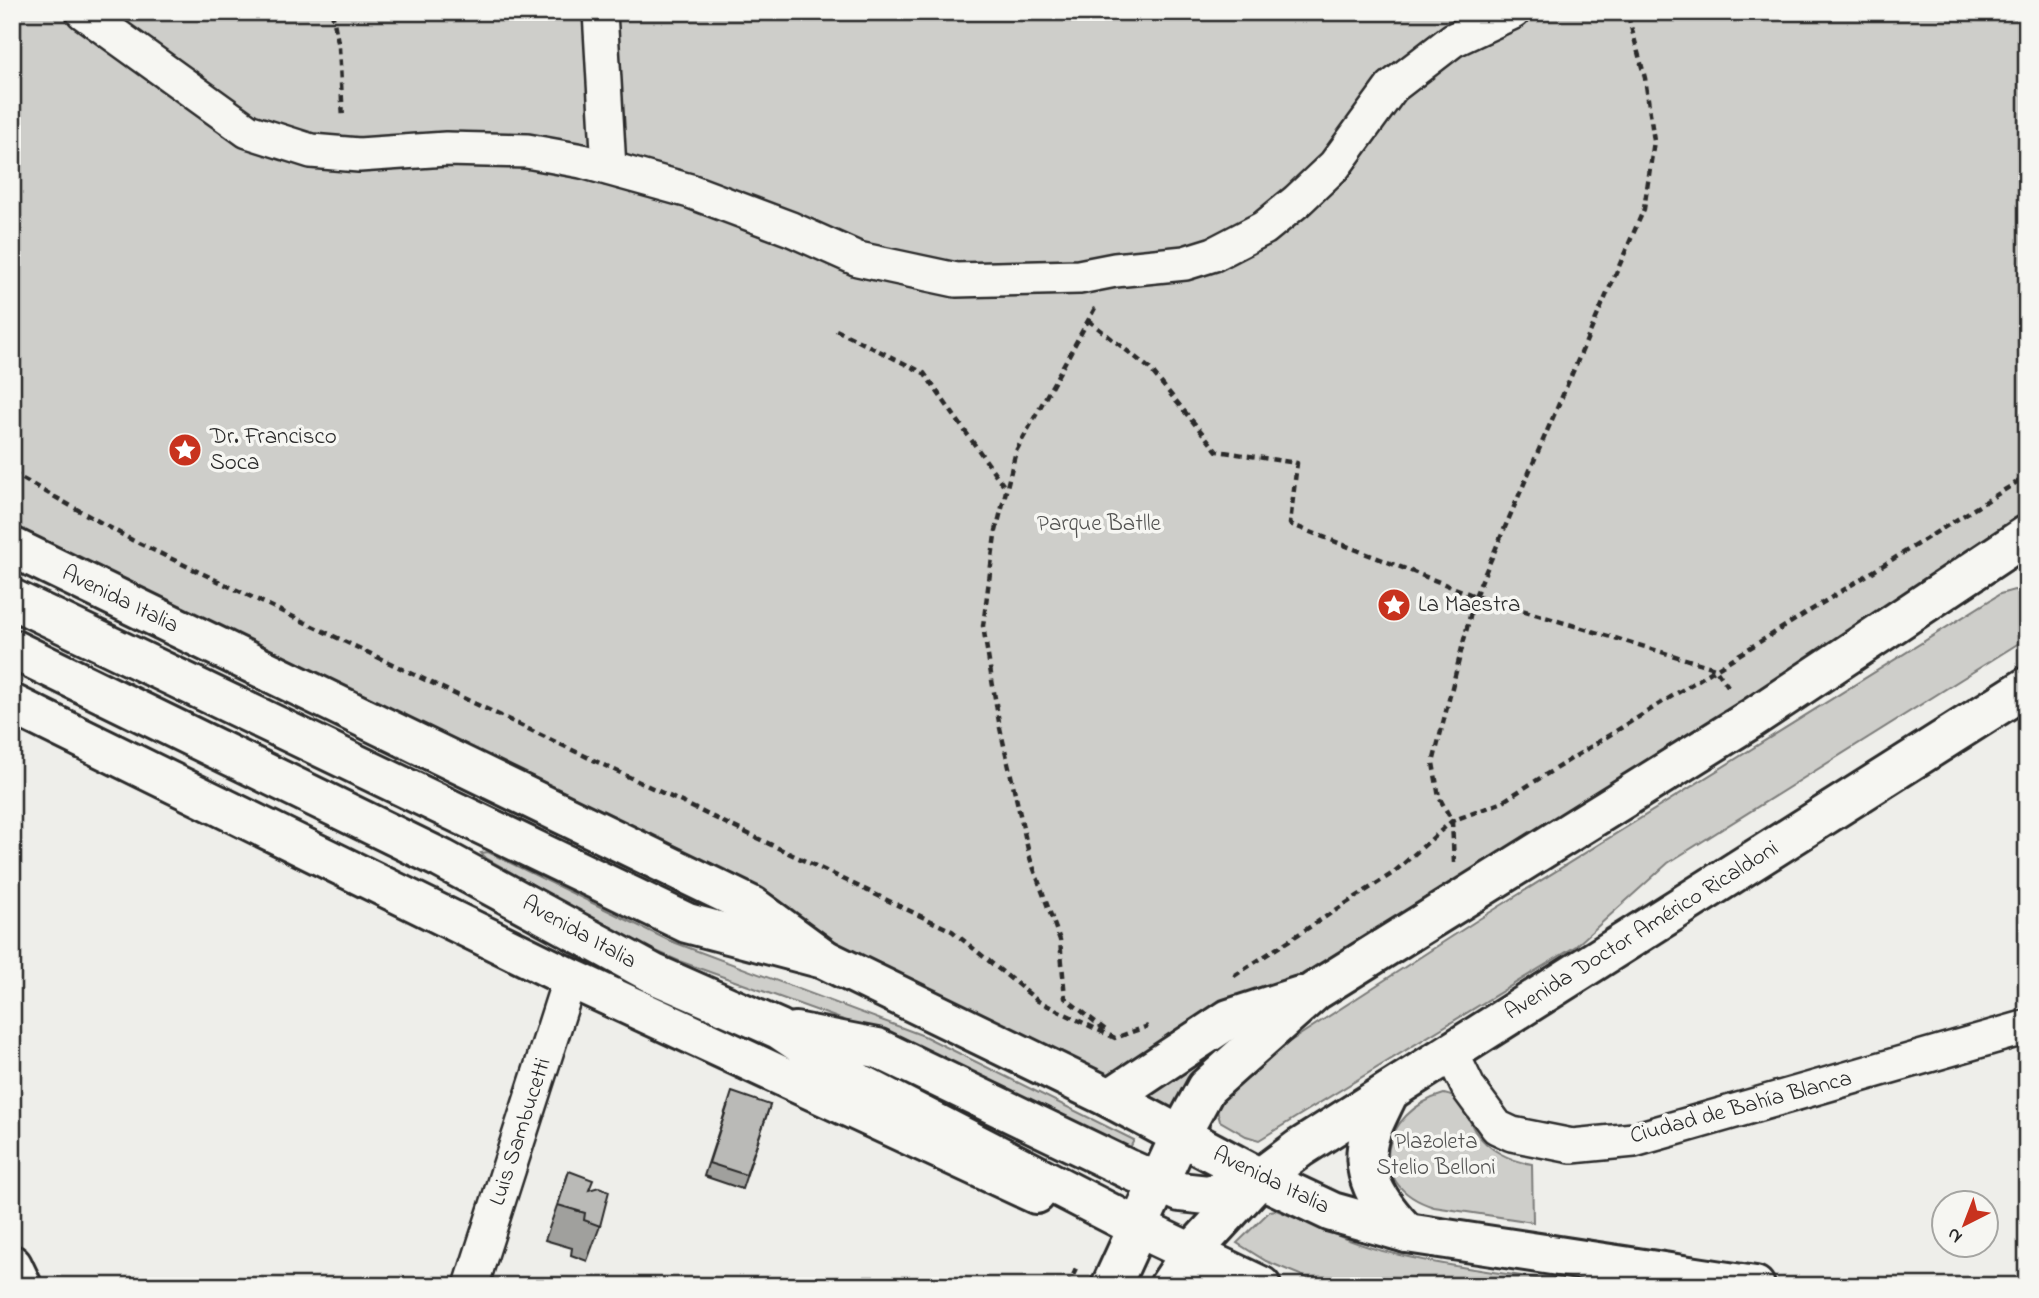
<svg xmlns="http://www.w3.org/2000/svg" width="2039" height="1298" font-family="'Indie Flower',sans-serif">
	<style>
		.green { fill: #cececa; stroke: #7c7c7a; stroke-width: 2 }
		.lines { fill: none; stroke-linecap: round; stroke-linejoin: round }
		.street-casing { stroke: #2b2b2b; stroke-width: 38 }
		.secondary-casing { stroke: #2b2b2b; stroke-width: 44 }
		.primary-casing { stroke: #2b2b2b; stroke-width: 44 }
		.path { stroke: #2b2b2b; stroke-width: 4.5; stroke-dasharray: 7 5; stroke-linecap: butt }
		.street { stroke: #f6f6f2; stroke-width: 33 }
		.secondary { stroke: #f6f6f2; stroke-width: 38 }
		.primary { stroke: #f6f6f2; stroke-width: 38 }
		.wall { fill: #a0a09d; stroke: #2b2b2b; stroke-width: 2 }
		.building { fill: #babab7; stroke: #2b2b2b; stroke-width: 2 }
		.labels { text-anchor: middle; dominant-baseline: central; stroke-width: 7; stroke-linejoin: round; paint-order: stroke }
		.poi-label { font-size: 23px; fill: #2b2b2b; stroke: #f6f6f2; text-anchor: start }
		.park-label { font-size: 23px; fill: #545453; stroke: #f6f6f2 }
		.street-label { font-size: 23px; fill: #2b2b2b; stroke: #f6f6f2 }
	</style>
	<rect width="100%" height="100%" fill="#eeeeea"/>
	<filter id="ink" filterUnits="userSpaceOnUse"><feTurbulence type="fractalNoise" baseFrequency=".0143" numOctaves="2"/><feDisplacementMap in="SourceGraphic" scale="14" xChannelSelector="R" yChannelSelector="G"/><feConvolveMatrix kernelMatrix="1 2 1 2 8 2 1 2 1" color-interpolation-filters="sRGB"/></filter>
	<g filter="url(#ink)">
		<g class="green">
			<path d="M12 12H2027V535L1315 991 1180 1136 12 547Z"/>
			<path d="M2014 590 2027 594V638L1668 863 1576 946 1259 1140 1246 1136 1220 1121 1217 1110 1224 1096 1258 1062 1476 921 2000 594Z"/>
			<path d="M488 852 668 940 924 1036 1134 1140 1128 1152 902 1041 679 961 628 939 486 858 481 853Z"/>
			<path d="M1444 1094C1468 1099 1464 1113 1475 1131 1488 1150 1510 1161 1532 1164L1533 1222 1434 1207C1362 1185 1382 1111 1444 1094Z"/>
			<path d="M1276 1210C1314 1225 1351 1244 1391 1253 1457 1269 1525 1276 1592 1286H1327L1266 1261 1237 1243 1270 1211Z"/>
		</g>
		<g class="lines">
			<defs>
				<g id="street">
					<path d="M83 12 248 131 311 151 359 155 446 149 527 151 582 161 690 191 791 229 858 259 956 280 1079 277 1115 270 1185 263 1214 254 1264 228 1297 201 1335 165 1392 87 1453 40 1513 12"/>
					<path d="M600 12 609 168"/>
					<path d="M1451 1052 1469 1089 1497 1127 1512 1134 1572 1146 1634 1140 2027 1027"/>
					<path d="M471 1286 570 978"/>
				</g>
				<g id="secondary">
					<path d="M12 547 752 906 823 958"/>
					<path d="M12 704 570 978 1036 1194"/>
					<path d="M1110 1098 1229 1019 1300 996"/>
					<path d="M12 1265 22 1286"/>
					<path d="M1111 1286 1180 1136 1206 1088 1315 991 1751 719 2027 535"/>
					<path d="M1169 1286 1191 1253 1260 1178 1300 1148 2027 687"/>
				</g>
				<g id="primary">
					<path d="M12 599 687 923 824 959 1110 1098 1260 1178 1332 1212 1407 1233 1755 1286"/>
					<path d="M12 649 442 859 654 974 779 1029 860 1084 1139 1228 1261 1286"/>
					<path d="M795 1032 877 1048 1128 1169 1180 1192 1208 1195 1260 1178"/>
					<path d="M1389 1092C1383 1105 1376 1118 1371 1131 1356 1173 1380 1205 1407 1233"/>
				</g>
			</defs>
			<use href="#street" class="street-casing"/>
			<use href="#secondary" class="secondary-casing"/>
			<use href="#primary" class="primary-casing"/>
			<g class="path">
				<path d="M332 12 339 47 343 119"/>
				<path d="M1095 308 1016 451 995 535 983 626 1000 728 1030 858 1060 940 1065 998 1108 1032"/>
				<path d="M1088 320 1149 368 1217 451 1297 463 1290 524 1475 596 1715 668 1730 689"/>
				<path d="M836 330 924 373 1006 489"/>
				<path d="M12 473 132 540 952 931 1038 1001 1115 1038 1148 1026"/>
				<path d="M1454 863 1452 821 1439 797 1433 763 1475 596 1644 209 1654 141 1645 78 1627 12"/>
				<path d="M1234 976 1393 873 1452 821 1500 803 2027 476"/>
				<path d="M1068 1286 1077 1267"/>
			</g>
			<use href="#street" class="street"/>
			<use href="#secondary" class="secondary"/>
			<use href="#primary" class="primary"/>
		</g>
		<g class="wall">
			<path d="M770 1105 742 1189 704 1176 727 1106Z"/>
			<path d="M569 1171 589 1190 600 1226 587 1261 571 1255 572 1248 545 1240Z"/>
		</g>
		<g class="building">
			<path d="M732 1092 770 1105 746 1175 709 1163Z"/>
			<path d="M569 1171 593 1180 589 1190 599 1187 609 1191 600 1226 584 1220 585 1213 558 1205Z"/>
		</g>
	</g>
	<defs>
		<symbol id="sight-disc" viewBox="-11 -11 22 22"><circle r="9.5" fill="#c8321e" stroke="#f6f6f2"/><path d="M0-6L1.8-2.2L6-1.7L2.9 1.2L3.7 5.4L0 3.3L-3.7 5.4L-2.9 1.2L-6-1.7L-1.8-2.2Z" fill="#fff"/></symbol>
	</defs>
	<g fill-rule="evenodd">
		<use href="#sight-disc" x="166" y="431" width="38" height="38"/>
		<use href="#sight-disc" x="1375" y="586" width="38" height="38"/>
	</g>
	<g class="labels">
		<g class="poi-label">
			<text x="210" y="437">Dr. Francisco<tspan x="210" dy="26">Soca</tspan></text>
			<text x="1418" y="605">La Maestra</text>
		</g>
		<g class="park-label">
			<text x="1099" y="524">Parque Batlle</text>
			<text x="1436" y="1142">Plazoleta<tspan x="1436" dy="26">Stelio Belloni</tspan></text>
		</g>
		<g class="street-label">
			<text transform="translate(120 600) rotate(26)">Avenida Italia</text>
			<text transform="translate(1642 931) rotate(-32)">Avenida Doctor Américo Ricaldoni</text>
			<text transform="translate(579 933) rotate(29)">Avenida Italia</text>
			<text transform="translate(1741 1108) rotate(-15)">Ciudad de Bahía Blanca</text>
			<text transform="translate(521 1132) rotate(-72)">Luis Sambucetti</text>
			<text transform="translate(1271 1181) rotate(26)">Avenida Italia</text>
		</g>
	</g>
	<rect width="2039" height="1298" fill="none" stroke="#f6f6f2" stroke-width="42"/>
	<rect x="21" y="21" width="1997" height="1256" fill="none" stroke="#2b2b2b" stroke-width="2.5" filter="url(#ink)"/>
	<g transform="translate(1965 1224) rotate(222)"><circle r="33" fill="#f6f6f2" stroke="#a5a5a2" stroke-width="2"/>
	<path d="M0-5L12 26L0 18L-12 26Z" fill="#c8321e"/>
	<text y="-10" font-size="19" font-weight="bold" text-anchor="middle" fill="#2b2b2b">N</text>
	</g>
</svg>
